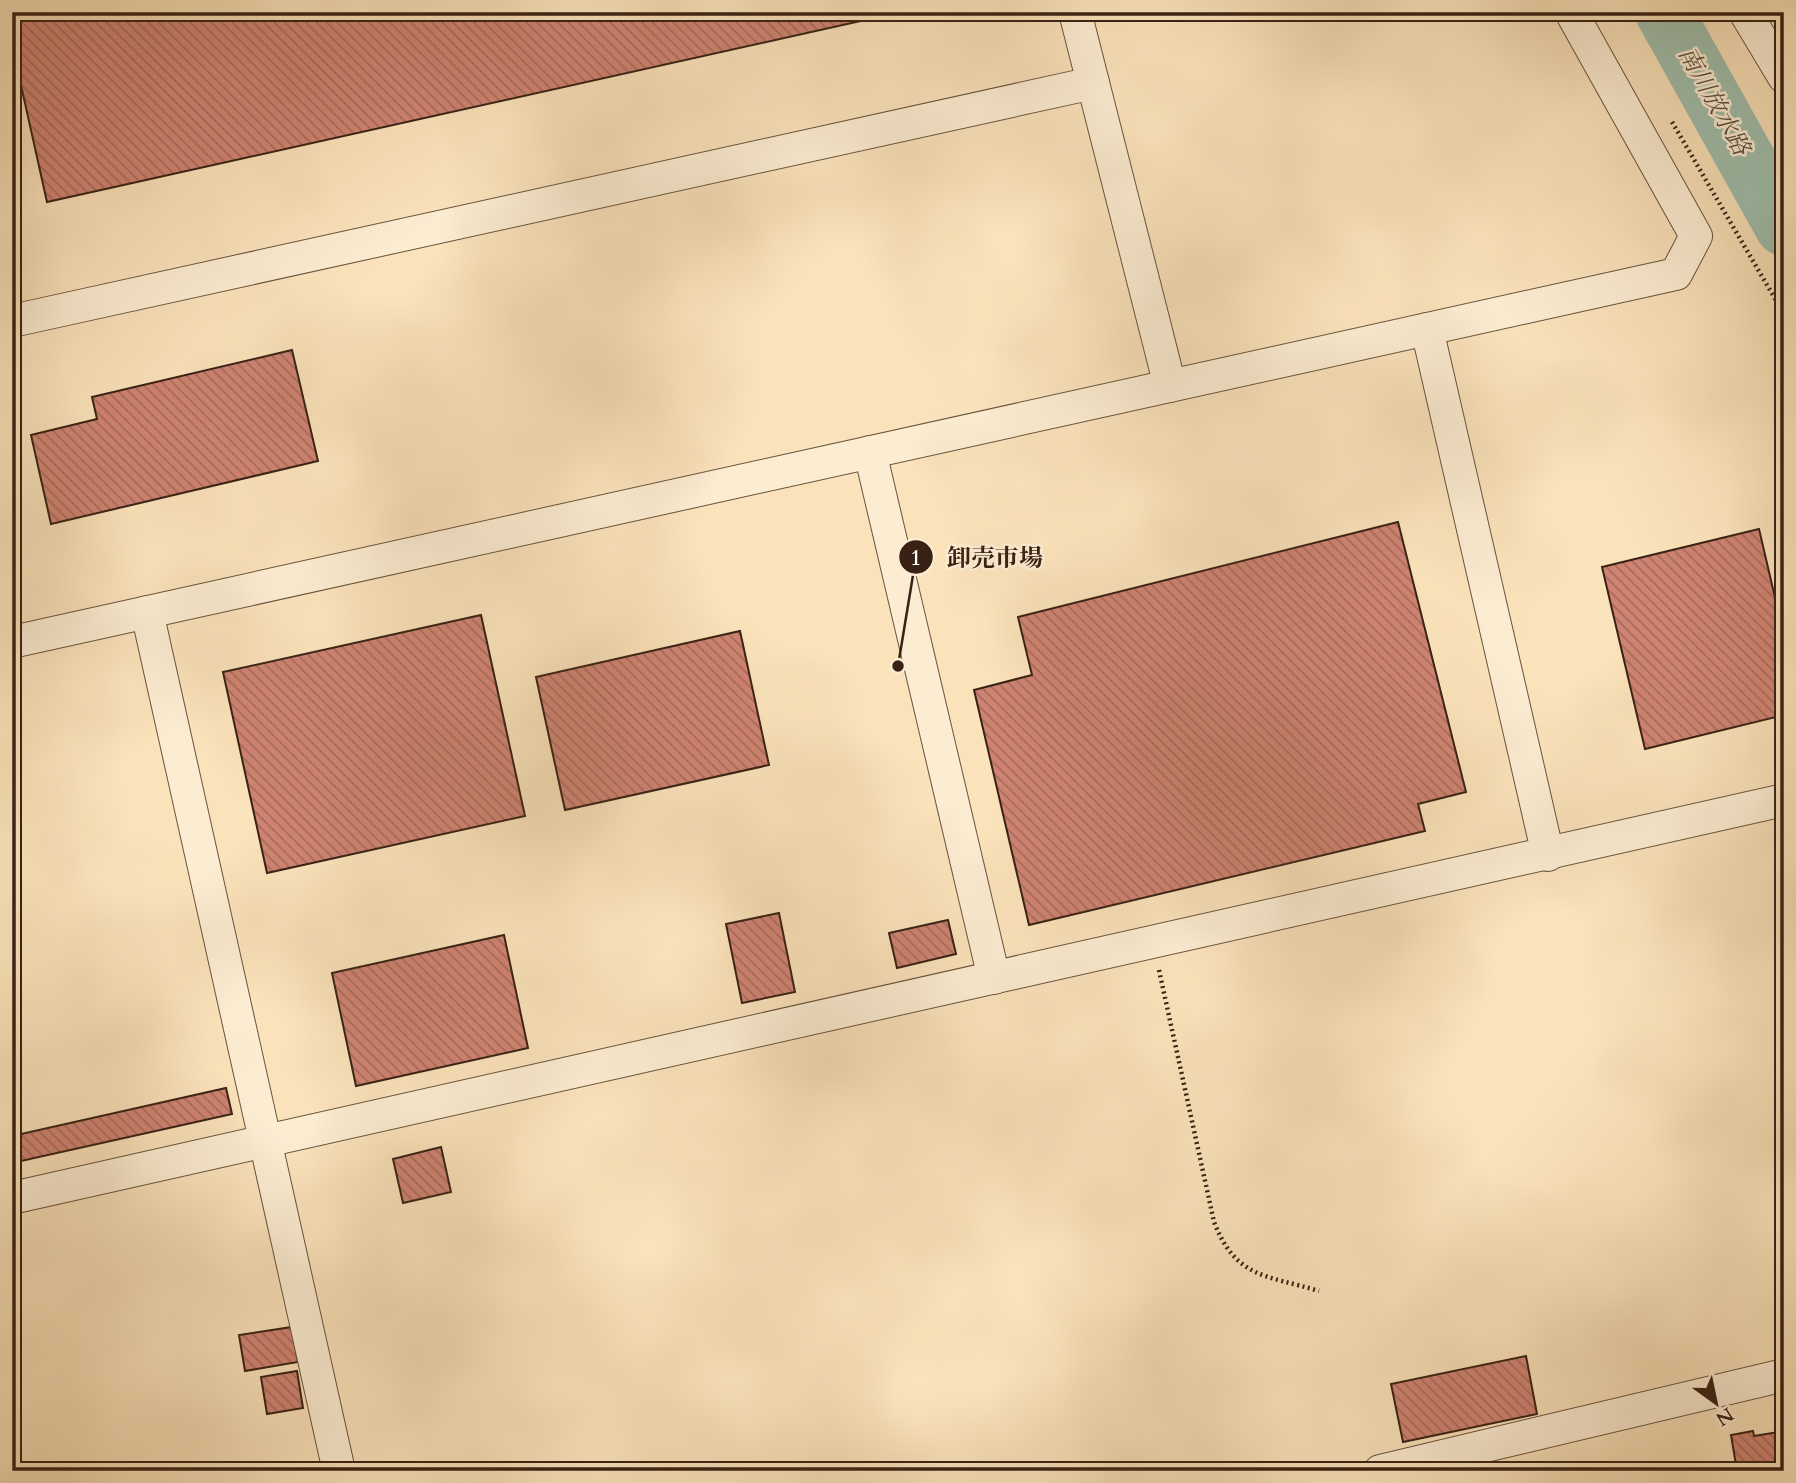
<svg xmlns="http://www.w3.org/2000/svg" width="1796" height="1483" font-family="Cardo,'Noto Serif JP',serif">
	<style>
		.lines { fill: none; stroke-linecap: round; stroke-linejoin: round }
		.river { stroke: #9fbeac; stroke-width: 58 }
		.building { fill: url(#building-back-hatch); stroke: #392215; stroke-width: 2 }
		.minor-casing { stroke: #69523e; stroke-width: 34 }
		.path { stroke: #392215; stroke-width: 4.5; stroke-dasharray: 2 3.5; stroke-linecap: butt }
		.minor { stroke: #fcecd2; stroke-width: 32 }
		.labels { text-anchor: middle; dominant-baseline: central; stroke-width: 5; stroke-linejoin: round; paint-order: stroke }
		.water-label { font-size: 24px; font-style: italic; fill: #585142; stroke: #fcecd2 }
		.leader { fill: none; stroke: #392215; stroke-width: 2.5 }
		.callout-dot { fill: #392215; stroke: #fcecd2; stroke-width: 2.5 }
		.mark-label { font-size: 21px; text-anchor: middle; font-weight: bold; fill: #fff }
		.callout-label { font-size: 24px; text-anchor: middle; font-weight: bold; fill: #392215; stroke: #fcecd2; stroke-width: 5; stroke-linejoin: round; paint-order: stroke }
	</style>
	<defs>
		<pattern id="building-back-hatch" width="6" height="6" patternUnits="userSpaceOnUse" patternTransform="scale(1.75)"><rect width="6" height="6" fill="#cf8372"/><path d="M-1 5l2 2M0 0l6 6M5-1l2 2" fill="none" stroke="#a96b5c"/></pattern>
	</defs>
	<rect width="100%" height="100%" fill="#fae2ba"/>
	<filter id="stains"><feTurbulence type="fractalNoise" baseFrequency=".00286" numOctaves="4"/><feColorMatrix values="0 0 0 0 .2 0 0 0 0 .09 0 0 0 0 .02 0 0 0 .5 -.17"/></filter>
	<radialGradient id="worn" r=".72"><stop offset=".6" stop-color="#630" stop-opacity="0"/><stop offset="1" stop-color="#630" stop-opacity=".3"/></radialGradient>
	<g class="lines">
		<path class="river" d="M1664 12 1784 227"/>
	</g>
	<g class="building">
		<path d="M12 12H901L47 202 12 45Z"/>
		<path d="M292 350 318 461 51 524 31 435 97 419 92 397Z"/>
		<path d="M1398 522 1466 792 1418 804 1425 831 1029 925 974 690 1032 675 1018 617Z"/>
		<path d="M1759 529 1784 636V715L1645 749 1602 567Z"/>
		<path d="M481 615 525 816 267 873 223 672Z"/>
		<path d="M740 631 769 765 565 810 536 677Z"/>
		<path d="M779 913 795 992 742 1003 726 924Z"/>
		<path d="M948 920 956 954 897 968 889 933Z"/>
		<path d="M504 935 528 1048 356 1086 332 973Z"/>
		<path d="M226 1088 232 1114 12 1163V1136Z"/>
		<path d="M441 1147 451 1192 403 1203 393 1159Z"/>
		<path d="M292 1327 298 1362 245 1371 239 1335Z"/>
		<path d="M1526 1356 1537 1414 1403 1442 1391 1384Z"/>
		<path d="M297 1371 303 1408 267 1414 261 1377Z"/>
		<path d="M1753 1431 1754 1436 1784 1431V1471H1737L1731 1435Z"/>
	</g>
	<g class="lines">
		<defs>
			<g id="minor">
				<path d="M1075 12 1170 386"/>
				<path d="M1745 12 1784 77"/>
				<path d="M12 321 1093 83"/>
				<path d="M1427 329 1548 855"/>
				<path d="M870 452 994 978"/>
				<path d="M147 612 339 1471"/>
				<path d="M12 642 1676 274 1696 236 1571 12"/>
				<path d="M12 1198 1784 800"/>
				<path d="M1380 1471 1784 1375"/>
			</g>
		</defs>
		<use href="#minor" class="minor-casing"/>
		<g class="path">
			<path d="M1672 122 1784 314"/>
			<path d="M1159 970 1214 1222C1236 1279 1267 1275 1319 1291"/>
		</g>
		<use href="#minor" class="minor"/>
	</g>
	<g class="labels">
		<g class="water-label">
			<text transform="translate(1714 101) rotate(61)">南川放水路</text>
		</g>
	</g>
	<path class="leader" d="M898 666L916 557"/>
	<g class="callout-dot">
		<circle cx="898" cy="666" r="7"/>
		<circle cx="916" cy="557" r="18"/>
	</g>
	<g class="mark-label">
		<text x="916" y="565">1</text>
	</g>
	<g class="callout-label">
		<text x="995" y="566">卸売市場</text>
	</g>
	<rect width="1796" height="1483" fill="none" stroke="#fae2ba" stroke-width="42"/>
	<rect x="14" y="14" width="1768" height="1455" fill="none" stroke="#392215" stroke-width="3.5"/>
	<rect x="21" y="21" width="1754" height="1441" fill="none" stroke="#392215" stroke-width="2"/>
	<g transform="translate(1716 1403) rotate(147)" stroke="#fcecd2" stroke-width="5" paint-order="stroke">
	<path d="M0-5L12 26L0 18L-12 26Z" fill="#392215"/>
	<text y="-10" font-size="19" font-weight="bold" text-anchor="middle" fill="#392215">N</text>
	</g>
	<rect width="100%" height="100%" filter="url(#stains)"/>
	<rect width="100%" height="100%" fill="url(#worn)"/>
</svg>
